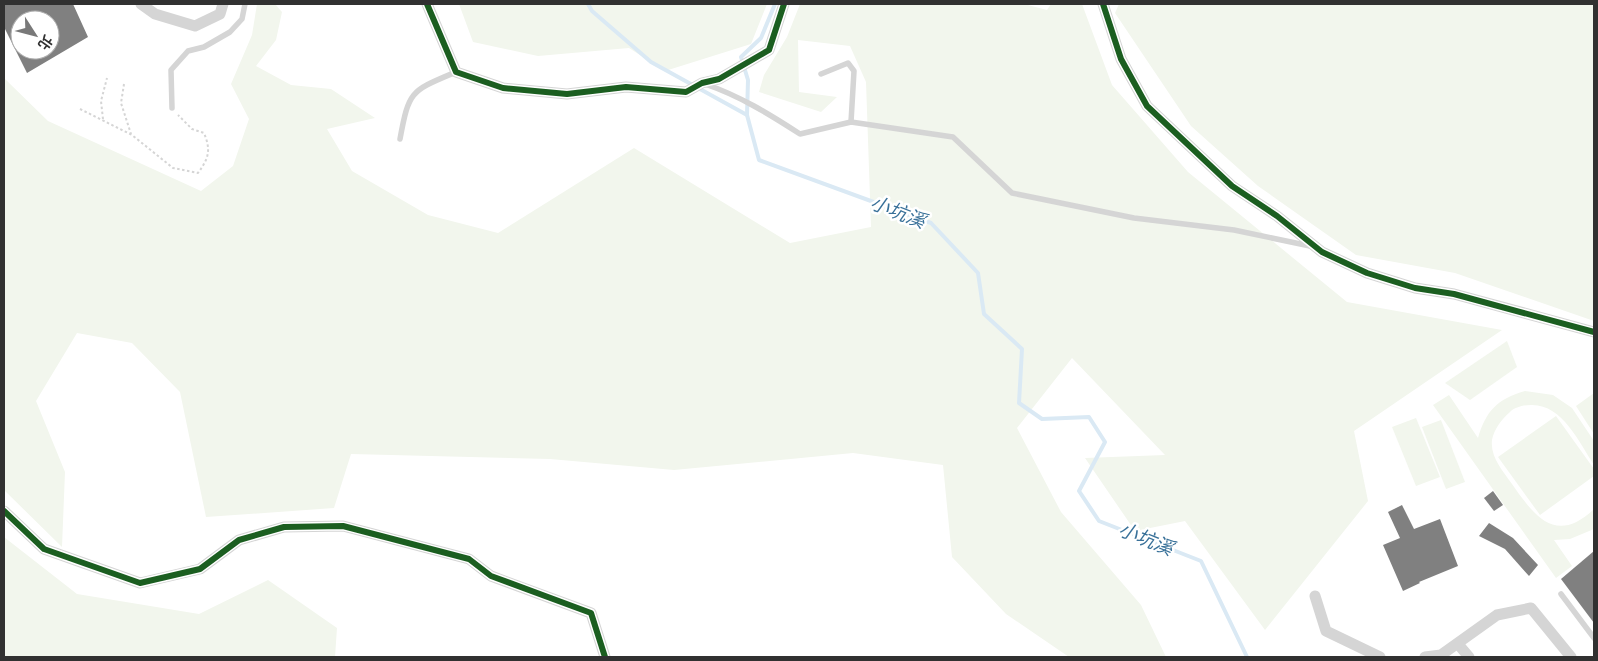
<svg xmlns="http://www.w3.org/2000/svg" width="1598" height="661" font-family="Montserrat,'Noto Sans TC',sans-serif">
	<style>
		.green { fill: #f2f6ed }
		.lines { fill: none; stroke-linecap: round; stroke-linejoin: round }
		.stream { stroke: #dae9f4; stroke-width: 4 }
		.building { fill: #808080; fill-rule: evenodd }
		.path { stroke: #d5d5d5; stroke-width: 2; stroke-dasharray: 2.5 2.5; stroke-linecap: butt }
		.service { stroke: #d5d5d5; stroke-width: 5.5 }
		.minor { stroke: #d5d5d5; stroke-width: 11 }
		.cycleway-casing { stroke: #fff; stroke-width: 9 }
		.cycleway { stroke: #1b5e20; stroke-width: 6 }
		.labels { text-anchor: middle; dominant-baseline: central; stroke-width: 5; stroke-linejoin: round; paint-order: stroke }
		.water-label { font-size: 19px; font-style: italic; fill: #397199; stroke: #fff }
	</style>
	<rect width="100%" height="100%" fill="#fff"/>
	<g class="green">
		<path d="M257 4H275L282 12 276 40 256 66 291 85 331 89 375 118 327 129 352 171 428 215 498 233 634 148 790 243 871 227 866 82 850 46 798 40 799 92 837 97 821 112 759 92 764 75 787 37 800 4H1024L1047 10 1051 4H1082L1112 85 1188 172 1347 302 1502 330 1354 431 1368 501 1265 630 1185 521 1135 531 1085 458 1165 455 1072 358 1017 428 1061 512 1141 605 1166 657H1069L1006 614 952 557 943 465 853 453 674 470 550 459 351 454 334 508 206 517 180 392 132 343 77 333 36 401 65 472 62 547 4 490V78L48 121 201 191 233 166 249 119 231 84 252 35Z"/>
		<path d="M459 4H767L751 44 665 71 629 48 538 56 473 42Z"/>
		<path d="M1119 4H1594V321L1455 273 1356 255 1258 186 1191 126 1115 13Z"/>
		<path d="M1507 341 1517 367 1470 400 1445 383Z"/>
		<path d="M1525 391 1553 395 1572 408 1594 441V465C1579 442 1562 404 1531 405 1524 405 1515 407 1510 412 1502 419 1494 429 1492 440 1490 457 1503 471 1512 484 1535 517 1556 545 1594 509V529L1570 539 1554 540 1572 566 1556 578 1433 405 1449 395 1478 438C1486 411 1497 399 1525 391Z"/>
		<path d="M1594 393V434L1576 406Z"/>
		<path d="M1556 416 1594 469V476L1540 515 1498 457Z"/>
		<path d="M1416 418 1440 477 1416 486 1392 427Z"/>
		<path d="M1441 420 1465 482 1446 489 1422 427Z"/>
		<path d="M4 537 77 594 199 614 268 580 337 628 335 657H4Z"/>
	</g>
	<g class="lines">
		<g class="stream">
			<path d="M588 4 592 11 651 62 747 115 759 160 931 223 978 273 984 314 1022 349 1019 403 1042 419 1089 417 1105 442 1079 491 1099 521 1201 561 1247 657"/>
			<path d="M747 115 748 80 741 57 761 38 775 4"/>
		</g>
	</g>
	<g class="building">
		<path d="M4 4H73L88 37 27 73 4 27ZM20 20H50V50H20Z"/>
		<path d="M1493 491 1503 505 1494 511 1484 498Z"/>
		<path d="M1402 505 1414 529 1440 519 1458 566 1419 582 1420 583 1403 591 1383 545 1400 538 1388 512Z"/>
		<path d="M1489 523 1513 538 1538 565 1529 576 1505 549 1479 536Z"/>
		<path d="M1594 551V623L1561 579Z"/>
	</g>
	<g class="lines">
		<g class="path">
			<path d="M124 84 121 103 131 134"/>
			<path d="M80 109 132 135 173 168 198 173C209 158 211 150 204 133L192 129 178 115"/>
			<path d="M103 119 101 101 107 78"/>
		</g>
		<g class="service">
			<path d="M821 74 848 63 854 71 851 122"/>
			<path d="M705 84C740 96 769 114 800 134L851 122 953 137 1012 193 1134 218 1234 230 1310 246"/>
			<path d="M172 108 171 70 188 51 204 47 230 32 242 19 245 4"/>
			<path d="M400 139C409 90 411 91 456 72"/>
			<path d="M1561 594 1594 638"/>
		</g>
		<g class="minor">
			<path d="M141 4 155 14 195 26 220 14 223 4"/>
			<path d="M427 4 456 72 503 88 567 94 626 87 686 92 702 83 719 79 769 50 784 4"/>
			<path d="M1103 4 1121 59 1147 106 1232 186 1277 216 1322 252 1367 273 1415 288 1454 294 1594 332"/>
			<path d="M4 511 44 549 140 583 200 569 239 540 284 527 343 526 469 559 491 576 591 613 605 657"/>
			<path d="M1315 596 1326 631 1380 657"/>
			<path d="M1458 644 1469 657"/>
			<path d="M1425 657 1441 655 1497 615 1531 608 1571 657"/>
		</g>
		<defs>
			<g id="cycleway">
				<path d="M427 4 456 72 503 88 567 94 626 87 686 92 702 83 719 79 769 50 784 4"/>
				<path d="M1103 4 1121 59 1147 106 1232 186 1277 216 1322 252 1367 273 1415 288 1454 294 1594 332"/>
				<path d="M4 511 44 549 140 583 200 569 239 540 284 527 343 526 469 559 491 576 591 613 605 657"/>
			</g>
		</defs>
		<use href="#cycleway" class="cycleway-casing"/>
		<use href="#cycleway" class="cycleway"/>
	</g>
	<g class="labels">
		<g class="water-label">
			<text transform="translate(898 212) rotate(21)">小坑溪</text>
			<text transform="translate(1146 539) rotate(22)">小坑溪</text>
		</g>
	</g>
	<rect width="1598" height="661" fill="none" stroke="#313131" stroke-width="10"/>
	<g transform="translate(35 35) rotate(126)"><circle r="24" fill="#ffffff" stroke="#adadad"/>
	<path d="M0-4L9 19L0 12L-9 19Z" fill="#797979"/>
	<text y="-8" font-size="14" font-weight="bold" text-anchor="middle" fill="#313131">北</text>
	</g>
</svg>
